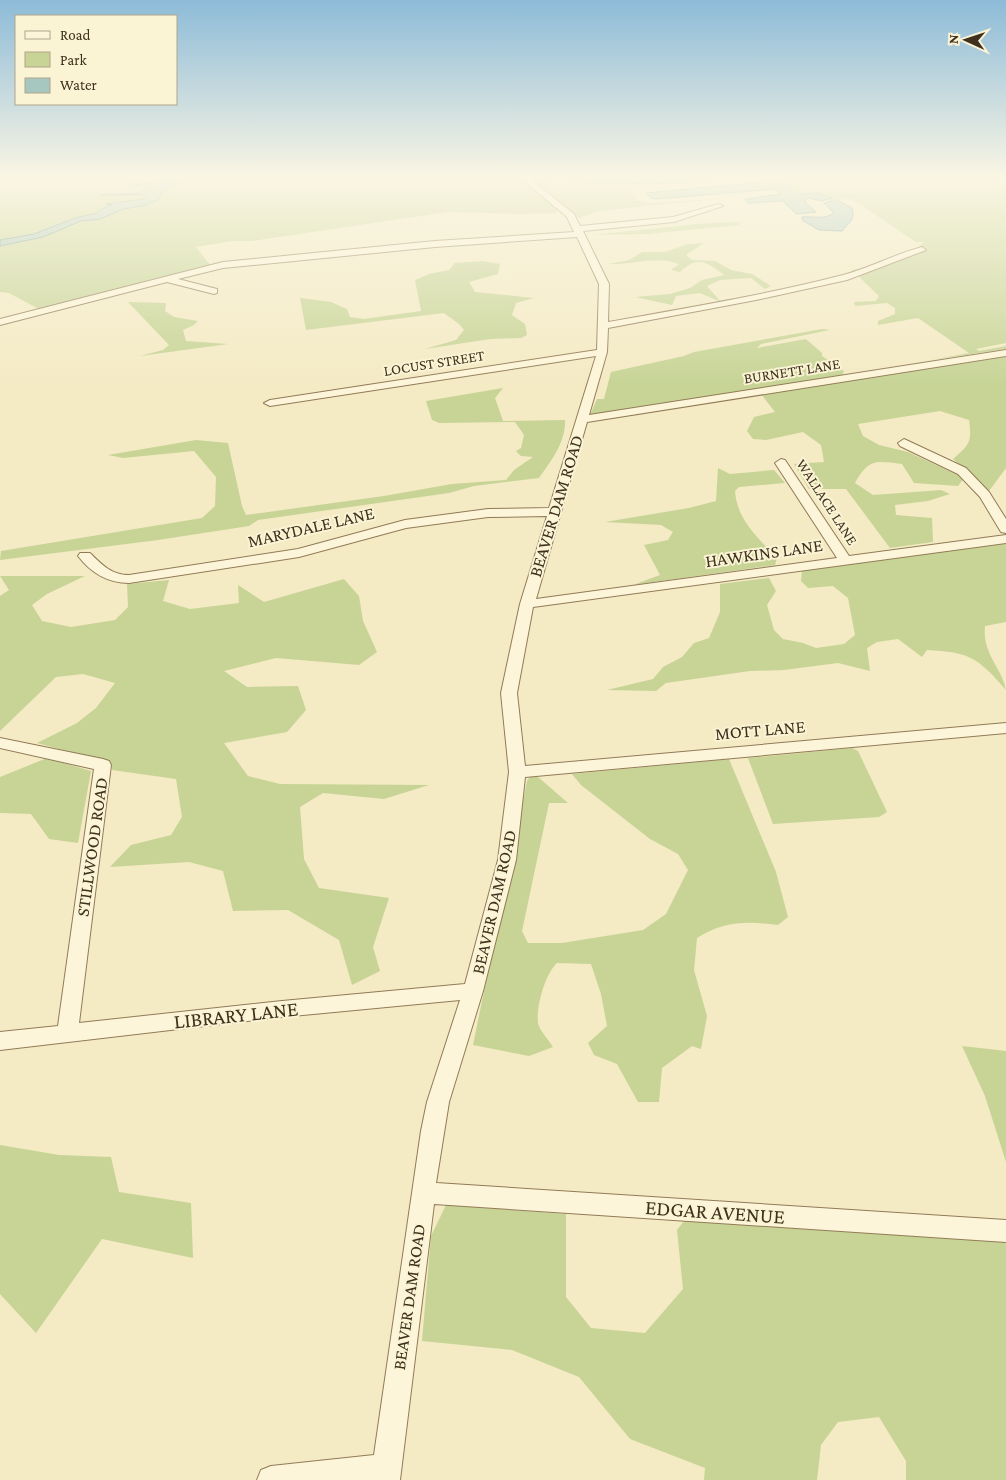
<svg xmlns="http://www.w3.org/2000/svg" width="1006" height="1480" font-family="'Crimson Pro',serif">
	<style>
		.green { fill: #c7d496 }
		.water { fill: #a6c6c0; stroke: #6b9690 }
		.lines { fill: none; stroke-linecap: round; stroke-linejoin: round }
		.minor-casing { stroke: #917b57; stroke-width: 2 }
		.minor { fill: #fdf5d9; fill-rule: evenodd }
		.labels { text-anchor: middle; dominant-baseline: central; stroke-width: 4; stroke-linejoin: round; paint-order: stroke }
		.far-street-label { font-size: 15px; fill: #3f311d; stroke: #faf3d4 }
		.street-label { font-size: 18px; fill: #3f311d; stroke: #faf3d4 }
		.near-street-label { font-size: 21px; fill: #3f311d; stroke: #faf3d4 }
	</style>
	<rect width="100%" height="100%" fill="#f4eac4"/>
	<g class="green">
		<path d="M0 178H533L537 180 538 178 554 179 564 184 627 187 633 190 637 200 650 203 728 198 618 209 599 211 579 218 568 210 556 211 557 213 521 214 448 212 252 241H232L196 247 211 266 157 278 39 309 9 293 0 292Z"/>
		<path d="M775 178H1006V343L976 349 979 351 1006 346V349L931 360 969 353 918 318 878 325V321L895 314V308L887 303 855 306 854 302 876 301 879 296 852 270C872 267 910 257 924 242H916L852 199 829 200 819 193 796 194Z"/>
		<path d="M739 222V225L648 234 592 235 707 223Z"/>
		<path d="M704 243 686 255 692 260 715 261 731 270 752 274 771 286 765 289 751 278 720 280 707 286 721 302 700 293 676 296 672 305 635 297 670 294 690 288 702 280 724 275C707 262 698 255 680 272L671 270 679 264C656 255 633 265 609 264L629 260 642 252H665L688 244Z"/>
		<path d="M483 261 500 264 498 274 469 282 475 292 534 298 516 303 512 315 525 324 527 335 521 338 490 339 425 349 456 340 464 330 459 324 444 313 306 330 300 298 331 302 347 309 350 317 364 319 421 311 415 280 429 274 449 270 455 263Z"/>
		<path d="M128 302 166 303 165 311 174 317 198 321 194 325 183 330 186 341 228 344 140 356 163 350 169 345Z"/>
		<path d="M822 329 830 330 761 344 757 348 806 339 822 353V356L844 371 842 376 590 415 597 399H604L611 372 684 356 694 352Z"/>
		<path d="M1006 356V468L989 491 953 459C970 444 972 442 969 420L940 411 858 424 863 436 879 445 908 452 964 478 958 486 914 483 902 464C876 461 869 458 855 483L873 495 941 490 950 494 928 501 895 505 896 515 932 518 933 542 890 548 846 489H809L794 464 824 462 821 445 803 432 766 440 753 439 747 431 754 417 775 412 761 394Z"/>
		<path d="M503 388 495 398 503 421 565 420C566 442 551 461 539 478L474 486 449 493 258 520 249 526 158 540 0 560 1 551 202 518 215 506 216 477 194 451 123 458 108 455 196 440 228 443 242 506 246 515 384 496 452 484 506 480 514 470 533 457 521 456 516 451 521 448 524 435 515 422 439 423 432 420 426 401Z"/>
		<path d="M718 468 730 474 774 470 785 483 739 487 735 491C737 520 758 538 777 558L775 565 633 585 660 575 644 545 668 540 673 532 661 525 605 522 689 508 716 501Z"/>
		<path d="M1006 543V622L985 626C982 654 1001 666 1006 690 978 658 970 652 927 650L922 657 898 639 877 642 867 648 870 671 838 663 784 670 750 671 666 683 656 691 607 690 653 679 663 667 682 657 694 643 709 638 720 612V584L769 578 776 591 767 605 774 630 783 639 803 643 816 648 844 644 855 635 848 598 833 586 808 588 801 581 802 571Z"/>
		<path d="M0 576H85L47 594 32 605 42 621 71 627 115 620 128 607 127 584 169 580 163 601 190 609 239 603 238 585 264 602 344 579 359 596 363 621 377 652 359 665 276 658 224 671 247 687 298 686 306 710 287 732 224 743 248 776 280 784 429 785 384 799 323 793 300 807 304 859 319 888 389 898 373 947 380 971 352 985 339 940 288 910 233 911 223 871 189 862 110 867 131 845 171 835 182 817 176 779 112 770 111 763 37 743 77 723 96 708 115 683 83 674 56 677 0 731V596L9 590Z"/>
		<path d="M852 748 858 751 887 812 879 817 773 824 748 758Z"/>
		<path d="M47 758 91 771 78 843 49 839 31 814 0 813V777Z"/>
		<path d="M729 759 776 872 788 917 778 925C747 921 724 921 697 938L694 970 707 1016 701 1049 692 1046 662 1068 659 1102H638L617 1064 594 1055 588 1043 607 1026 601 994 591 964 557 963C545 974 536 1007 538 1023 539 1030 549 1040 553 1047L529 1056 473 1045 527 781 530 777H538L568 803H549L522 931 528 943H562L643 930 666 914 688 870 678 854 650 839 581 785 572 774Z"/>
		<path d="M962 1046 1006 1051V1162L985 1096Z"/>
		<path d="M0 1145 59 1155 111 1157 119 1192 191 1203 193 1258 102 1239 36 1333 0 1294Z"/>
		<path d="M446 1205 566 1214V1297L591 1328 645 1333 683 1289 677 1230 684 1221 1006 1241V1480H906V1461L879 1417 838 1422 821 1445 817 1480H704L705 1468 630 1439 579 1377 512 1350 422 1341 431 1236Z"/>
	</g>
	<g class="water">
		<path d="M170 178H187L178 184 166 187 158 200 142 206 123 209 100 219 81 221 43 237 0 246V240L34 234 75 218 97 213 103 208 112 205 106 204 143 199 145 195H100L141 193 149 185 131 184 155 183Z"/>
		<path d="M565 178H724C675 187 624 183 574 182Z"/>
		<path d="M758 178H775L796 194 819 193 832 198 822 201 807 198 805 202 816 212 796 214 783 201 748 203 745 199 781 194 774 189 657 199 651 198 646 193 765 182Z"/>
		<path d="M831 201H839L852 208C856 220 848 223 842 231L819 230 802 220V217C814 216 824 220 834 213L824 203Z"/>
	</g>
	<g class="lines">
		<defs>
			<g id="minor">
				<path d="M521 178H529L574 214 580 226 673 217 719 204 723 206 674 222 583 231 609 284 608 322C686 308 766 295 843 275 870 268 895 254 922 247L926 250 847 280 756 300 608 328 607 352 589 415 1006 350V356L587 422 536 599 837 558 775 463 781 459 785 460 849 556 1006 535V543L533 607 517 693 525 766 1006 723V733L525 777 516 860 483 991 449 1102 436 1183 1006 1220V1242L434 1204 400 1480H257L261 1470 271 1466 374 1455 421 1131 427 1102 460 1000 282 1017 0 1050V1032L58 1026 94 769 0 748V738L103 759 109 761 111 765 79 1023 282 1001 465 984 498 860 509 772 501 693 520 604 547 516 488 517 406 528 299 557 129 583C108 583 91 573 78 556L80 553H90C102 565 112 575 129 575L298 549 405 520 488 509 549 508 596 356 270 406 264 403 270 400 597 350 599 284 577 237 435 247 223 268 178 279 217 289V293L214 294 167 282 0 325V319L223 262 435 241 574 232 567 217Z"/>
				<path d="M904 439 966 468 989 492 1006 519V533L1001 532 980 497 958 474 900 446 898 443Z"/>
			</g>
		</defs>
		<use href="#minor" class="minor-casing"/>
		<use href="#minor" class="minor"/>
	</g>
	<linearGradient id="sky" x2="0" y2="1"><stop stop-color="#8dbbd8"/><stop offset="0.46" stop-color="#faf6e4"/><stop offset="1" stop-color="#faf6e4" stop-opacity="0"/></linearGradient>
	<rect width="1006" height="385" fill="url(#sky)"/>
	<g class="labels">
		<g class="far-street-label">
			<text transform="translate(434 363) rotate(-9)">LOCUST STREET</text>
			<text transform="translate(792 371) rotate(-9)">BURNETT LANE</text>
			<text transform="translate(827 502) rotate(57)">WALLACE LANE</text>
		</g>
		<g class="street-label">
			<text transform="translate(556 506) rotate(-73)">BEAVER DAM ROAD</text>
			<text transform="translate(311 527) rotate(-13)">MARYDALE LANE</text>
			<text transform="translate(764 553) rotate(-8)">HAWKINS LANE</text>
			<text transform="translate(760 730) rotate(-5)">MOTT LANE</text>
			<text transform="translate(92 847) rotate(-82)">STILLWOOD ROAD</text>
			<text transform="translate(494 902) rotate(-77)">BEAVER DAM ROAD</text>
			<text transform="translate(409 1297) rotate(-82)">BEAVER DAM ROAD</text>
		</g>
		<g class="near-street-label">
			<text transform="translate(236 1015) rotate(-6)">LIBRARY LANE</text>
			<text transform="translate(715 1212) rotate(4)">EDGAR AVENUE</text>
		</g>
	</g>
	<rect x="15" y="15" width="162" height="90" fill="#faf3d4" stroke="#afa58b"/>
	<rect x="25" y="31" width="25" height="8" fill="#fdf5d9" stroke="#afa58b"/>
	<text x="60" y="40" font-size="15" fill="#3f311d">Road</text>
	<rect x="25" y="52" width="25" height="15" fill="#c7d496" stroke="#afa58b"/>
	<text x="60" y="65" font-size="15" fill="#3f311d">Park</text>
	<rect x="25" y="78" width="25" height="15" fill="#a6c6c0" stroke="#afa58b"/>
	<text x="60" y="90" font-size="15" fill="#3f311d">Water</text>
	<g transform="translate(966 40) rotate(273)" stroke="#faf3d4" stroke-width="4" paint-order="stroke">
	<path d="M0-4L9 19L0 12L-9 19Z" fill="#3f311d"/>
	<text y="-8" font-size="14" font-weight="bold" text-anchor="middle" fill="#3f311d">N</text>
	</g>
</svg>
